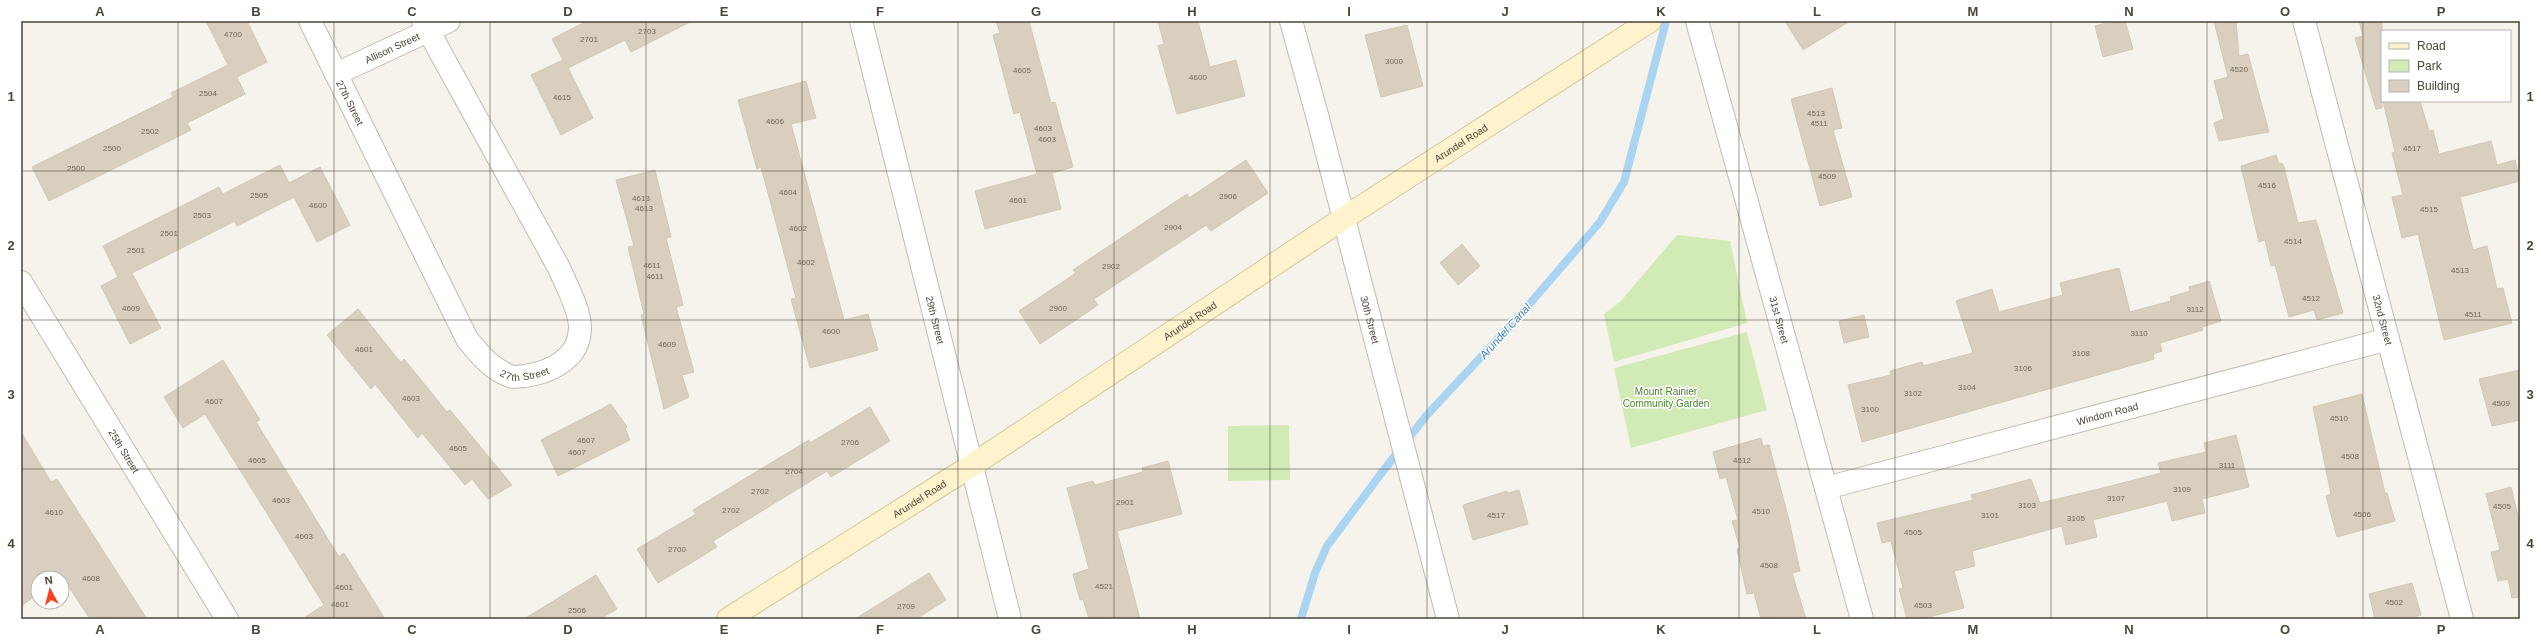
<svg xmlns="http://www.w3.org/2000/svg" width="2541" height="640" font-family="Arial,sans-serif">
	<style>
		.green { fill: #d2eab5 }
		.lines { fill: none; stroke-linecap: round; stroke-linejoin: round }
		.stream { stroke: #a9d4f2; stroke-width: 8 }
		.building { fill: #d8cfc1; stroke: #d3c7b4 }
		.street-casing { stroke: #c2bbae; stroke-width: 24 }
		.secondary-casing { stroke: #d6c79b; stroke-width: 24 }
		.street { stroke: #fff; stroke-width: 22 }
		.secondary { stroke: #fff3cd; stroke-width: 22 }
		.grid { fill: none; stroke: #4b4439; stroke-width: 1; stroke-opacity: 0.55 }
		.labels { text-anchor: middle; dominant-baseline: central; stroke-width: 3; stroke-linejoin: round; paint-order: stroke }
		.number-label { font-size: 8px; fill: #6e675b }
		.street-label { font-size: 10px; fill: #4b4439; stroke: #fff }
		.park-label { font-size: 10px; fill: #4a7f2a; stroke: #fff }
		.water-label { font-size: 11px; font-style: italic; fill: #2e7ab2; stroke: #fff }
		.neatline { fill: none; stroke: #4b4439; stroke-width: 1.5 }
		.grid-label { font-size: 13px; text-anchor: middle; font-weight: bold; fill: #4b4439 }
	</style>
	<rect width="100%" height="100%" fill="#f6f3ec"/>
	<g class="green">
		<path d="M1677 235 1730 241 1747 323 1614 362 1604 314 1620 302Z"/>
		<path d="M1747 332 1767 410 1631 448 1614 368Z"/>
		<path d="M1289 425 1290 480 1228 481V426Z"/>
	</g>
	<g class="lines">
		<path class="stream" d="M1301 619 1315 573 1327 546 1383 471 1426 416 1521 314 1600 222 1624 182 1666 21"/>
	</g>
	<g class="building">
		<path d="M206 21H247L267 62 237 77 245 94 187 123 191 130 49 201 32 167 173 97 171 93 228 65Z"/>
		<path d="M587 21H692L631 52 625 40 568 68 593 118 561 135 531 75 563 60 552 39Z"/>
		<path d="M996 21H1029L1051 103 1055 102 1073 167 1052 173 1061 209 985 229 975 191 1037 174 1020 112 1014 114 993 35 1000 33Z"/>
		<path d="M1158 21H1198L1210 67 1236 60 1245 96 1177 114 1158 46 1164 44Z"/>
		<path d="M1785 21H1850L1803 50Z"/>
		<path d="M2115 21H2125L2133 49 2103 57 2095 26Z"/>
		<path d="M2214 21H2236L2239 56 2248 54 2269 132 2219 141 2214 123 2224 119 2214 81 2228 77Z"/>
		<path d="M2359 21H2382V108L2376 109 2355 38 2363 36Z"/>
		<path d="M1407 25 1423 86 1381 97 1365 35Z"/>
		<path d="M806 81 816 118 791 124 844 320 868 314 878 350 810 368 791 299 796 298 761 167 757 169 738 100Z"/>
		<path d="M1832 88 1842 128 1833 130 1852 197 1820 206 1791 99Z"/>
		<path d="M2383 101H2420L2429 131 2433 130 2439 154 2491 141 2497 165 2515 160 2520 181 2460 197 2473 250 2487 246 2497 289 2503 288 2512 323 2444 340 2418 234 2402 238 2392 197 2403 195 2392 153 2395 152Z"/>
		<path d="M2276 155 2279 164 2282 163 2284 167 2298 223 2316 220 2343 313 2317 320 2314 310 2289 317 2275 265 2271 266 2265 240 2259 242 2241 166Z"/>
		<path d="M1246 160 1268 193 1211 231 1206 225 1094 299 1098 305 1040 344 1019 311 1076 273 1073 270 1187 194 1189 198Z"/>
		<path d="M280 165 289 183 320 167 350 225 317 242 294 197 237 226 235 221 132 273 161 328 130 344 101 286 118 277 103 246 219 187 223 194Z"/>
		<path d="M655 170 671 237 666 238 683 305 676 307 694 372 682 375 689 397 664 409 641 315 644 314 628 247 634 246 616 180Z"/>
		<path d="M1462 244 1480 266 1458 285 1440 263Z"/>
		<path d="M2119 268 2130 312 2171 301 2170 297 2190 291 2189 287 2209 281 2221 321 2202 327 2203 330 2160 343 2162 351 2153 354 2154 359 1862 442 1848 385 1891 375 1890 371 1922 362 1923 366 1973 353 1956 301 1992 289 1999 312 2063 295 2060 283Z"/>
		<path d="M358 309 401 363 404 359 447 412 450 410 512 485 488 499 472 479 465 485 422 433 418 438 375 384 371 389 327 335Z"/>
		<path d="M1864 315 1869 337 1844 343 1839 321Z"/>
		<path d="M223 360 260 420 256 422 339 557 344 553 385 619H302L324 605 205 414 183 428 164 397Z"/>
		<path d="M2520 370V420L2492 426 2479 379Z"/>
		<path d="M2362 394 2385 493H2387L2395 521 2337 537 2326 496 2331 494 2313 407Z"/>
		<path d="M611 404 627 427 625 428 630 440 558 476 541 440Z"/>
		<path d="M870 407 890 441 831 477 827 471 713 541 717 547 658 583 637 549 696 514 693 510 809 440 810 443Z"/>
		<path d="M21 432 51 482 57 479 147 619H90L63 578H38V594L21 606Z"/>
		<path d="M2236 435 2249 487 2202 499 2205 513 2172 521 2167 501 2093 520 2097 537 2066 545 2062 526 1972 551 1975 566 1954 571 1964 608 1921 619H1907L1899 589 1903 588 1891 541 1882 543 1877 523 1973 500 1971 495 2031 479 2040 503 2099 489 2161 473 2158 463 2206 452 2204 443Z"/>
		<path d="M1761 438 1763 446 1769 445 1789 520 1800 571 1792 573 1806 619H1761L1754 593 1747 594 1737 549 1740 548 1732 521 1738 520 1726 477 1720 479 1713 452Z"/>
		<path d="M1168 461 1182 514 1117 531 1140 619H1089L1083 599 1080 600 1073 574 1089 569 1067 488 1093 481 1095 485 1143 472 1142 468Z"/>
		<path d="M2511 487 2520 524V597L2512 598 2508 579 2498 581 2491 552 2500 550 2486 494Z"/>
		<path d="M1519 490 1528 524 1473 540 1463 505 1507 491 1508 493Z"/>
		<path d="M929 573 946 600 916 619H855Z"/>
		<path d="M596 575 617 609 600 619H524Z"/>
		<path d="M2412 583 2421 615 2406 619H2375L2369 594Z"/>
	</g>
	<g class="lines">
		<defs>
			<g id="street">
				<path id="s1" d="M310 21 467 339C480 355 491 369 510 376 515 378 521 376 525 376 552 372 579 358 580 329 581 312 566 284 559 268L423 21"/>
				<path id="s2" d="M861 21 1010 619"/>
				<path id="s3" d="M1291 21 1317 115 1448 619"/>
				<path id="s4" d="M1697 21 1862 619"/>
				<path id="s5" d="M2304 21 2462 619"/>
				<path id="s6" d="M336 74 449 21"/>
				<path id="s7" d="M21 282 227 619"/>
				<path id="s8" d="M1826 488 2388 339"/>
			</g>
			<g id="secondary">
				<path id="s9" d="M728 619 971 466 1344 218 1650 21"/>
			</g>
		</defs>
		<use href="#street" class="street-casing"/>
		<use href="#secondary" class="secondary-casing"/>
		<use href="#street" class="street"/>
		<use href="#secondary" class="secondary"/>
	</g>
	<path class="grid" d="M178 21V619M334 21V619M490 21V619M646 21V619M802 21V619M958 21V619M1114 21V619M1270 21V619M1427 21V619M1583 21V619M1739 21V619M1895 21V619M2051 21V619M2207 21V619M2363 21V619M21 171H2520M21 320H2520M21 469H2520"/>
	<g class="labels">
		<g class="number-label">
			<text x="647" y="31">2703</text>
			<text x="233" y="34">4700</text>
			<text x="589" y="39">2701</text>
			<text x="1394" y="61">3000</text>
			<text x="2239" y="69">4520</text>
			<text x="1022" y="70">4605</text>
			<text x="1198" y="77">4600</text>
			<text x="208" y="93">2504</text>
			<text x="562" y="97">4615</text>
			<text x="1816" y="113">4513</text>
			<text x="775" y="121">4606</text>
			<text x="1819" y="123">4511</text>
			<text x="1043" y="128">4603</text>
			<text x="150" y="131">2502</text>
			<text x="1047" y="139">4603</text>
			<text x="112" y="148">2500</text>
			<text x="2412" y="148">4517</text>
			<text x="76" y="168">2500</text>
			<text x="1827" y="176">4509</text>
			<text x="2267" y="185">4516</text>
			<text x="788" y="192">4604</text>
			<text x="259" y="195">2505</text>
			<text x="1228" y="196">2906</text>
			<text x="641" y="198">4613</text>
			<text x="1018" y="200">4601</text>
			<text x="318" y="205">4600</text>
			<text x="644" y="208">4613</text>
			<text x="2429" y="209">4515</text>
			<text x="202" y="215">2503</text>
			<text x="1173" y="227">2904</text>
			<text x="798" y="228">4602</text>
			<text x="169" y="233">2501</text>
			<text x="2293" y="241">4514</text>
			<text x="136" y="250">2501</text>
			<text x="806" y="262">4602</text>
			<text x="652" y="265">4611</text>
			<text x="1111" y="266">2902</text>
			<text x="2460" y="270">4513</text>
			<text x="655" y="276">4611</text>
			<text x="2311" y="298">4512</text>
			<text x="131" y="308">4609</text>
			<text x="1058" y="308">2900</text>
			<text x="2195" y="309">3112</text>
			<text x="2473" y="314">4511</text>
			<text x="831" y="331">4600</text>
			<text x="2139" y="333">3110</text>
			<text x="667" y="344">4609</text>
			<text x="364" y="349">4601</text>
			<text x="2081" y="353">3108</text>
			<text x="2023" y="368">3106</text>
			<text x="1967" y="387">3104</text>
			<text x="1913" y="393">3102</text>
			<text x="411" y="398">4603</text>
			<text x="214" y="401">4607</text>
			<text x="2501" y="403">4509</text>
			<text x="1870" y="409">3100</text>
			<text x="2339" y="418">4510</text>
			<text x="586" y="440">4607</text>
			<text x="850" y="442">2706</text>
			<text x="458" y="448">4605</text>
			<text x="577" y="452">4607</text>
			<text x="2350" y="456">4508</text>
			<text x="257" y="460">4605</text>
			<text x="1742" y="460">4512</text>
			<text x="2227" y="465">3111</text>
			<text x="794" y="471">2704</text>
			<text x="2182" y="489">3109</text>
			<text x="760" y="491">2702</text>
			<text x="2116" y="498">3107</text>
			<text x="281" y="500">4603</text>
			<text x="1125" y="502">2901</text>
			<text x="2027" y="505">3103</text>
			<text x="2502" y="506">4505</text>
			<text x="731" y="510">2702</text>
			<text x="1761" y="511">4510</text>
			<text x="54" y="512">4610</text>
			<text x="2362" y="514">4506</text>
			<text x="1496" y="515">4517</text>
			<text x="1990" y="515">3101</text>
			<text x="2076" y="518">3105</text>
			<text x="1913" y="532">4505</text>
			<text x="304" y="536">4603</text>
			<text x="677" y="549">2700</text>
			<text x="1769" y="565">4508</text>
			<text x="91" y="578">4608</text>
			<text x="1104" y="586">4521</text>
			<text x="344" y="587">4601</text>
			<text x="2394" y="602">4502</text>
			<text x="340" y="604">4601</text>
			<text x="1923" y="605">4503</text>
			<text x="906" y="606">2709</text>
			<text x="577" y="610">2506</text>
		</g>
		<g class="street-label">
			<text stroke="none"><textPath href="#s6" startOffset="62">Allison Street</textPath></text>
			<text stroke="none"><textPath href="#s1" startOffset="91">27th Street</textPath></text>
			<text stroke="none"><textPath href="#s9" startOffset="874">Arundel Road</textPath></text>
			<text stroke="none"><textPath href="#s2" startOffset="308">29th Street</textPath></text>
			<text stroke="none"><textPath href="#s3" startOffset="309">30th Street</textPath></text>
			<text stroke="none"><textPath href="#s4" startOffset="310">31st Street</textPath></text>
			<text stroke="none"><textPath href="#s5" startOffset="309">32nd Street</textPath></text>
			<text stroke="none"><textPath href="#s9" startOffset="550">Arundel Road</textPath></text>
			<text stroke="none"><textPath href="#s1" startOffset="427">27th Street</textPath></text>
			<text stroke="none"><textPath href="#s8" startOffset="291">Windom Road</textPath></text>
			<text stroke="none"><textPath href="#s7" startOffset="198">25th Street</textPath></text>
			<text stroke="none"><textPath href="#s9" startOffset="226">Arundel Road</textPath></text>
		</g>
		<g class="park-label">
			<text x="1666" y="391">Mount Rainier<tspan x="1666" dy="12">Community Garden</tspan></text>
		</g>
		<g class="water-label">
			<text transform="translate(1505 331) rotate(-48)">Arundel Canal</text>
		</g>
	</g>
	<rect width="2541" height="640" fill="none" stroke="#ffffff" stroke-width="44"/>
	<rect x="2381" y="30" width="130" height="72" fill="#ffffff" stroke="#b7b4b0"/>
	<rect x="2389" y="43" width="20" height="6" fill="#fff3cd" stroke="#b7b4b0"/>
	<text x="2417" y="50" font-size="12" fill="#4b4439">Road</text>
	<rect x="2389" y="60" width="20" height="12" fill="#d2eab5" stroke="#b7b4b0"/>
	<text x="2417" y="70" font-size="12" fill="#4b4439">Park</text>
	<rect x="2389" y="80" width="20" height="12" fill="#d8cfc1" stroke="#b7b4b0"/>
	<text x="2417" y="90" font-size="12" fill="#4b4439">Building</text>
	<g transform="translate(50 590) rotate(353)"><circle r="19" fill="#ffffff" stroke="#b7b4b0"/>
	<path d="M0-3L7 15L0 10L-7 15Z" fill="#fc3f1d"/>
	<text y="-6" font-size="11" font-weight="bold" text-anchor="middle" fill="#4b4439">N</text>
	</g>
	<rect x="22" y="22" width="2497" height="596" class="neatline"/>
	<g class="grid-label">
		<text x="100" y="16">A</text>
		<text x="256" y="16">B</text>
		<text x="412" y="16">C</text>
		<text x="568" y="16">D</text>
		<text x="724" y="16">E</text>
		<text x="880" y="16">F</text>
		<text x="1036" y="16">G</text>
		<text x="1192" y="16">H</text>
		<text x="1349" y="16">I</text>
		<text x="1505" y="16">J</text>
		<text x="1661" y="16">K</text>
		<text x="1817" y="16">L</text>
		<text x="1973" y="16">M</text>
		<text x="2129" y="16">N</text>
		<text x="2285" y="16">O</text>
		<text x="2441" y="16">P</text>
		<text x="11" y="101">1</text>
		<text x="2530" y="101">1</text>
		<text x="11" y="250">2</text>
		<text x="2530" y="250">2</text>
		<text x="11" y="399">3</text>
		<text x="2530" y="399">3</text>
		<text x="11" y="548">4</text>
		<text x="2530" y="548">4</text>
		<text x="100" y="634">A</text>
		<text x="256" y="634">B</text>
		<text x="412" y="634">C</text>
		<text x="568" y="634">D</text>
		<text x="724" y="634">E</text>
		<text x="880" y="634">F</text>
		<text x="1036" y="634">G</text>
		<text x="1192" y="634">H</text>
		<text x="1349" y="634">I</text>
		<text x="1505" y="634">J</text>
		<text x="1661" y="634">K</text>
		<text x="1817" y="634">L</text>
		<text x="1973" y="634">M</text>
		<text x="2129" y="634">N</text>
		<text x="2285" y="634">O</text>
		<text x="2441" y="634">P</text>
	</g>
</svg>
